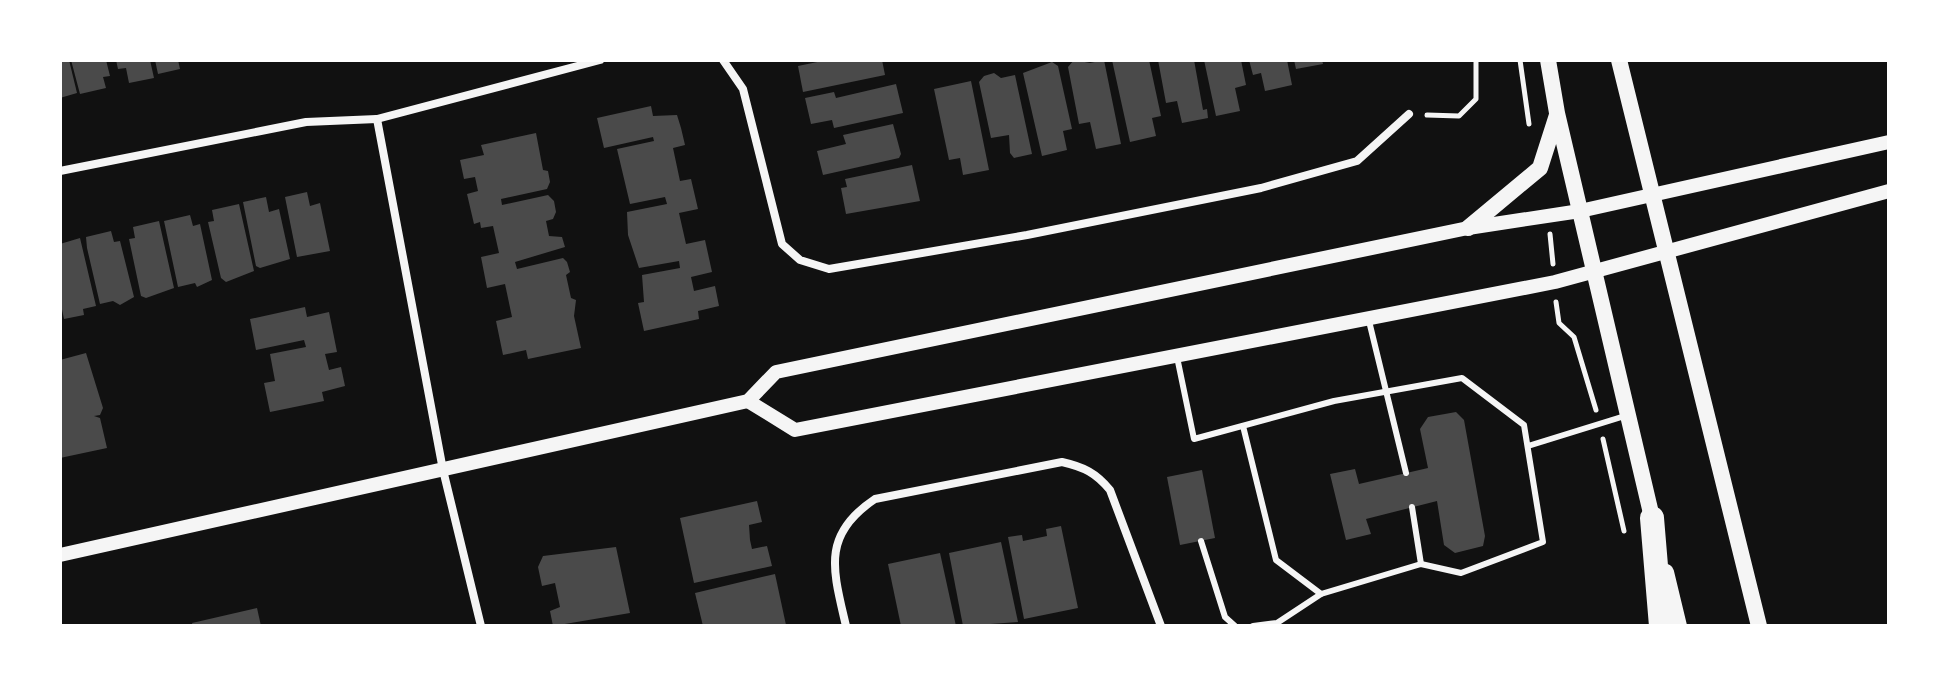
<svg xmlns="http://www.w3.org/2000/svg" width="1949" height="686" font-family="'Golos Text',sans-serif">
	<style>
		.building { fill: #4a4a4a }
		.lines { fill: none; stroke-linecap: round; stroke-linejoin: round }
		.path { stroke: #f5f5f5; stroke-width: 5 }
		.service { stroke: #f5f5f5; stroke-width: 6 }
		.minor { stroke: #f5f5f5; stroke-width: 8 }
		.tertiary { stroke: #f5f5f5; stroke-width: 14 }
		.secondary { stroke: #f5f5f5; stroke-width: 16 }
		.motorway { stroke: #f5f5f5; stroke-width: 24 }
	</style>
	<rect width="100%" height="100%" fill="#111"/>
	<g class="building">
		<path d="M60 60H69L77 93 60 98Z"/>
		<path d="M71 60H106L110 76 103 77 106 88 80 94Z"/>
		<path d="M116 60H150L154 78 129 83 126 68 118 69Z"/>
		<path d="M155 60H178L180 69 158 74Z"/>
		<path d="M827 60H882L885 75 803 92 798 66Z"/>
		<path d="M1074 60 1090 63 1104 60 1121 144 1096 149 1090 122 1079 124 1068 67Z"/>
		<path d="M1112 60H1149L1161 116 1152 118 1156 136 1130 142Z"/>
		<path d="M1158 60H1194L1203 110 1207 109 1208 118 1182 123 1177 101 1166 103Z"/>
		<path d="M1204 60H1241L1246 85 1235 88 1240 111 1216 116Z"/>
		<path d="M1249 60H1287L1292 85 1265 91 1261 73 1253 75Z"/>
		<path d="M1294 60H1322L1323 64 1296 69Z"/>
		<path d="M1052 62 1058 66 1072 129 1063 131 1067 150 1042 156 1023 73Z"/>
		<path d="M994 73 1001 78 1015 75 1032 154 1014 158 1010 153 1009 135 991 138 979 82 984 76Z"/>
		<path d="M971 81 989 170 963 175 960 158 949 160 934 89Z"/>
		<path d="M896 84 903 113 834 128 832 120 811 124 805 98 834 92 836 98Z"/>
		<path d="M651 106 653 116 677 115 681 128 685 145 673 148 680 181 691 179 698 209 679 213 686 244 705 240 712 272 691 277 694 291 715 286 719 306 698 311 699 319 644 331 638 303 644 302 642 275 680 268 679 261 639 268 628 235 627 212 667 204 665 197 630 204 617 149 654 141 653 137 604 148 597 118Z"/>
		<path d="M893 124 901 154 899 158 823 175 817 151 846 144 843 135Z"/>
		<path d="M536 133 543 170 548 171 550 182 547 189 501 199 502 205 548 195 554 201 556 212 553 219 546 221 549 236 562 237 565 247 515 262 517 269 563 258 567 262 570 272 566 275 571 298 576 300 574 316 581 348 528 359 526 350 503 355 496 321 512 317 505 284 487 288 481 257 499 253 493 226 481 228 480 222 474 224 467 194 478 191 475 177 464 179 460 160 484 155 481 145Z"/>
		<path d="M912 165 920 201 846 214 841 188 847 187 845 179Z"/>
		<path d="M307 192 310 206 320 203 330 251 297 257 285 197Z"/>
		<path d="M266 197 269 212 279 209 290 259 260 268 256 266 243 202Z"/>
		<path d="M239 204 254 271 226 282 221 278 208 222 214 221 212 210Z"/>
		<path d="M190 215 193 226 200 224 212 280 197 287 195 283 178 287 164 221Z"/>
		<path d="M159 221 174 288 146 298 141 296 129 239 135 238 133 227Z"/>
		<path d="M111 231 114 242 120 241 134 297 120 305 113 301 100 304 87 248 86 237Z"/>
		<path d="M80 238 96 306 83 309 84 315 64 319 60 300V244Z"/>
		<path d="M305 307 307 317 329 312 337 352 325 354 329 370 341 367 345 386 322 392 324 401 270 412 264 383 275 381 270 354 306 347 304 340 256 350 250 319Z"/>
		<path d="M86 353 103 408 100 415 94 416 100 418 107 448 60 458V360Z"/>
		<path d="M1456 412 1464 420 1485 536 1483 546 1455 553 1444 545 1437 501 1366 519 1371 534 1346 540 1330 474 1355 469 1359 484 1428 468 1420 429 1428 417Z"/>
		<path d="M1202 470 1215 538 1180 545 1167 477Z"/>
		<path d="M757 501 762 522 749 525 750 540 752 549 767 546 772 566 694 583 680 518Z"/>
		<path d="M1061 526 1078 608 1024 619 1008 537 1022 535 1023 541 1047 536 1046 529Z"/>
		<path d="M1001 542 1018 622 963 626 949 553Z"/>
		<path d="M616 547 630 613 553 626 550 611 560 607 555 583 542 586 538 567 543 556Z"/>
		<path d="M940 553 956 626H901L888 564Z"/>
		<path d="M775 574 786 625 703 626 695 593Z"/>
		<path d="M257 608 261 626H193L192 623Z"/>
	</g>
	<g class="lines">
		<g class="path">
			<path d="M1520 60 1529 124"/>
			<path d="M1427 115 1459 116 1476 99V60"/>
			<path d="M1550 234 1553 264"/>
			<path d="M1556 302 1559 323 1574 337 1596 410"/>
			<path d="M1603 439 1624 531"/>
		</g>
		<g class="service">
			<path d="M1369 321 1406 473"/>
			<path d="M1177 357 1194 439 1334 401 1462 378 1524 425 1543 542 1461 573 1421 564 1321 594 1276 560 1243 426"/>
			<path d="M1528 446 1628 415"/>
			<path d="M1412 507 1421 564"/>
			<path d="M1201 541 1225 617 1235 626"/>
			<path d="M1253 626 1277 623 1321 594"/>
		</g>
		<g class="minor">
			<path d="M723 60 743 89 782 244 800 260 829 269 1027 235 1261 188 1357 161 1409 114"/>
			<path d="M377 119 443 470 481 626"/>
			<path d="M60 171 306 122 377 119 600 60"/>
			<path d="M846 626C833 570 821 535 875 499L1062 462C1084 467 1096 473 1110 490L1161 626"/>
		</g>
		<g class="tertiary">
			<path d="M748 401 795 430 1555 282 1889 191"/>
			<path d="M60 555 748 401 776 372 1468 228 1580 211 1889 142"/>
		</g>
		<g class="secondary">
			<path d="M1548 60 1557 113 1654 526"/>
			<path d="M1619 60 1759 626"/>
			<path d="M1468 228 1540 168 1557 115"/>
			<path d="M1666 572 1679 626"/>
		</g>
		<path class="motorway" d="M1652 518 1661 626"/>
	</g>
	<rect width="1949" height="686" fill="none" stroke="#ffffff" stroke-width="124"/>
</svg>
